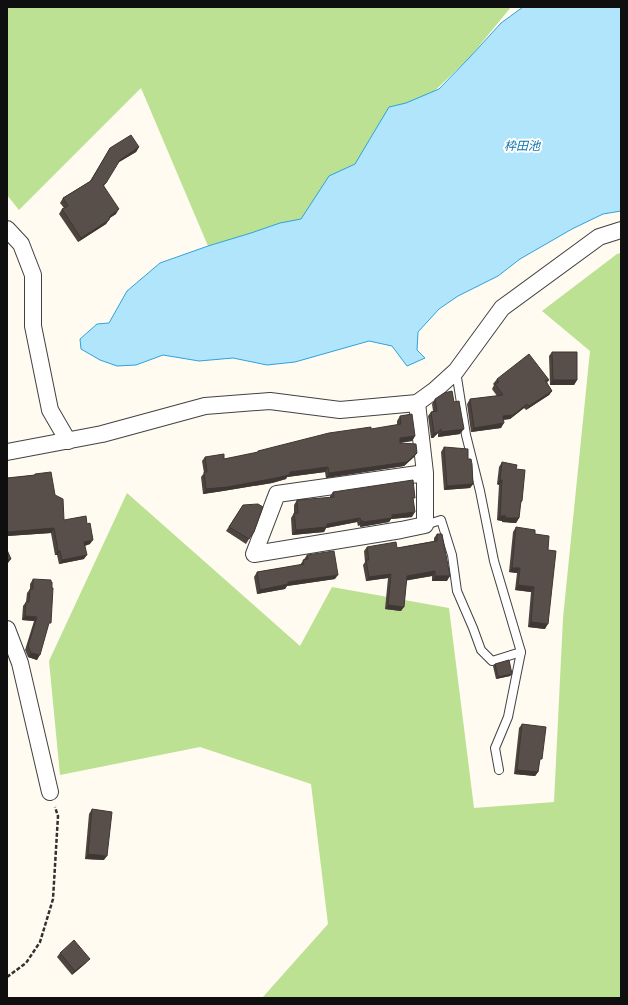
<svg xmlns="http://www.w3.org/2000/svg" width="628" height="1005" font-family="'PT Serif','Noto Sans JP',serif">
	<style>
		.forest { fill: #bce193 }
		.water { fill: #b0e5fc; stroke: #2fa2db }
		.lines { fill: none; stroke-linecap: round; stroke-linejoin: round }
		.service-casing { stroke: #424242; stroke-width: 10 }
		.minor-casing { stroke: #424242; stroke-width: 18 }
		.path { stroke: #313131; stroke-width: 2.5; stroke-dasharray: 4 2; stroke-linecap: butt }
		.service { stroke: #fff; stroke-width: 8 }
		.minor { stroke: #fff; stroke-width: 16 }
		.wall { fill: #4d4440 }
		.shaded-wall { fill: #3e3734 }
		.building { fill: #594f4a; stroke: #3e3734 }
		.labels { text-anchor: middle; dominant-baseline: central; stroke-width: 4; stroke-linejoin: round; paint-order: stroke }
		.water-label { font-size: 12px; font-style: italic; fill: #0b72ae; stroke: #fff }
	</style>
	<rect width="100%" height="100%" fill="#fffbf1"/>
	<g class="forest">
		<path d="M7 7H511L470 57 301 219 208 246 141 88 19 210 7 195Z"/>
		<path d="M621 253V998H262L328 924 311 784 200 747 60 775 49 661 127 493 300 646 332 587 449 608 474 808 554 802 563 618 590 351 542 311 617 254Z"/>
	</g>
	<path class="water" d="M523 7H621V211L603 214 572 229 520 259 498 276 458 296 439 309 418 332 417 350 425 358 407 366 392 346 369 341 295 362 267 365 233 358 199 361 163 355 136 365 117 366 100 360 81 349 80 339 97 324 109 323 127 291 160 263 208 246 251 233 280 223 301 219 329 176 355 164 389 107 406 103 439 89 470 57 501 23Z"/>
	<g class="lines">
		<defs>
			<g id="service">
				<path d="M456 371 466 435 480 491 494 561 521 652 508 717 495 748 499 770"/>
				<path d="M425 525 441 520 452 555 457 591 473 628 481 650 492 661 521 652"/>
			</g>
			<g id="minor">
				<path d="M7 229 21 244 33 275V326L50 410 68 441"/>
				<path d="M417 403 425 473V525L401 530 254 554 277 494 425 473"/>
				<path d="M7 452 102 434 205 406 270 401 340 410 417 403 435 390 456 371 502 308 599 237 621 230"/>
				<path d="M7 629 20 663 50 792"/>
			</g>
		</defs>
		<use href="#service" class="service-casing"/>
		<use href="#minor" class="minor-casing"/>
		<path class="path" d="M7 977 26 963 40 942 53 899 58 816 55 807"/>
		<use href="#service" class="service"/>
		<use href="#minor" class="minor"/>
	</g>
	<g class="wall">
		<path d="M139 147 136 152 117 163 104 186 116 214 109 218 106 224 78 242 59 214 62 209 64 208 60 203 63 198 90 181 110 148Z"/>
		<path d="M552 352 577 380 574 385H550L549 356Z"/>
		<path d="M497 379 549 380 547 383 552 391 549 395 526 410 524 408 510 419 503 420 501 428 471 432 467 404 470 399 497 396 492 389 494 385 493 384Z"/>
		<path d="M435 399 460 434 438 437V433L433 438H431L428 416 431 412 433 411 432 404Z"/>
		<path d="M400 416 415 436 412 441 400 443 417 453 414 457 404 466 326 478 325 472 287 477 286 479 272 483 223 491 203 494 201 477 204 473 202 461 205 457 224 459 257 453 258 451 397 425V421Z"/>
		<path d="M444 447 468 459 473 484 470 488 444 490 441 452Z"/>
		<path d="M502 462 516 469 522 501 520 504 519 518 516 523 502 522V521L497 520 499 485 497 484 499 467Z"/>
		<path d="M35 474 55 495 64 520 90 544 85 546 84 559 59 564 57 555H55L51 533 7 536V478L34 475Z"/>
		<path d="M333 492 413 500 412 517 391 519 389 522 360 527V525L358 526 357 522 326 528 324 532 292 535 291 518 294 513V505L297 500 330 498V496Z"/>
		<path d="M243 505 249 539 246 544 226 531Z"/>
		<path d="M516 527 535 534 548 550 545 629 528 627 531 592 515 590 517 573 509 572 513 532Z"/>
		<path d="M437 534 447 581H432V576L407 580 401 611 385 609 388 578 366 581 363 565 365 562 364 551 367 547 397 548 434 541V538Z"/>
		<path d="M307 555 335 579 287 586 285 589 257 594 254 577 257 572 300 565Z"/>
		<path d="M33 579 48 626 37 660 28 657 25 650 34 621 22 620 23 606 26 602 27 593 30 589V584Z"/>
		<path d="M495 664 512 674 510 676 496 679 493 666Z"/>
		<path d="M522 724 539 763 538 772 535 776 514 774 519 728Z"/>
		<path d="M92 809 104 860 85 859 89 814Z"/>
		<path d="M60 953 86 963 72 975 57 957Z"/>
	</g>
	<g class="shaded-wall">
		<path d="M139 147 136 152 116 164 120 160Z"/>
		<path d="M119 209 116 214 107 220 110 216Z"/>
		<path d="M109 220 106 224 78 242 81 238Z"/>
		<path d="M553 380H577L574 385H550Z"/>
		<path d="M552 391 549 395 526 410 529 406Z"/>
		<path d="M527 404 524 408 510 419 500 420 503 416Z"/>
		<path d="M504 423 501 428 471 432 474 428Z"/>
		<path d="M441 429 438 433 433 438H431L434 433Z"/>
		<path d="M464 429 460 434 438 437 441 432Z"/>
		<path d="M415 436 412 441 397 443 400 438Z"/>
		<path d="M417 453 414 457 404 466 326 478 329 473Z"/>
		<path d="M328 467 325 472 287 477 286 479 272 483 223 491 203 494 206 489 290 472Z"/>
		<path d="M500 480H502L499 485 497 484Z"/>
		<path d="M473 484 470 488 444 490 447 486Z"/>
		<path d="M415 512 412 517 391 519 389 522 360 527 363 522 392 515Z"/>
		<path d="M500 516H506L502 521 497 520Z"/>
		<path d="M360 518 357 522 326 528 324 532 292 535 296 530Z"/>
		<path d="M505 518H519L516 523 502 522Z"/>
		<path d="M361 521H363L360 525 358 526Z"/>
		<path d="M54 528 51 533 7 536V532Z"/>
		<path d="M93 540 90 544 81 546 84 542Z"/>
		<path d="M58 551H60L57 555H55Z"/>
		<path d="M87 555 84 559 59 564 62 560Z"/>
		<path d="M11 559 8 563 7 564V560Z"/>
		<path d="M512 568H520L517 573 509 572Z"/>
		<path d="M435 571 432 576 404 581 407 576Z"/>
		<path d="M391 574 388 578 366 581 369 577Z"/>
		<path d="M338 575 335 579 287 586 285 589 257 594 260 590 288 582Z"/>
		<path d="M435 576H450L447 581H432Z"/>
		<path d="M518 585 534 587 531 592 515 590Z"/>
		<path d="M388 605 404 607 401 611 385 609Z"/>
		<path d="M25 616 37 617 34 621 22 620Z"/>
		<path d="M531 622 548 624 545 629 528 627Z"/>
		<path d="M31 653 40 655 37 660 28 657Z"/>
		<path d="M512 674 510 676 496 679 498 677Z"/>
		<path d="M517 770 538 772 535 776 514 774Z"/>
		<path d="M88 854 107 856 104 860 85 859Z"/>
		<path d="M90 959 86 963 72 975 75 971Z"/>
	</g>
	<g class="building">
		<path d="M131 135 139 147 120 160 106 183 103 185 119 209 110 216 109 220 81 238 62 209 68 206 63 198 91 181 110 148Z"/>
		<path d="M552 352H577V380H553Z"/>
		<path d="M529 354 549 380H545L552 391 529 406 527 404 513 415 503 416 504 423 474 428 470 399 503 395 495 384 499 382 497 379Z"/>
		<path d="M452 391 454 402 459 401 464 429 441 432V429L437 433H434L431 412 437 411 435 399 444 393Z"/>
		<path d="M412 414 415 436 400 438V443L416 444 417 453 407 462 329 473 328 467 290 472 289 475 276 478 227 487 206 489 204 472H207L205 457 224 454V459L258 452V451L329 433 371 427V429L401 424 400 416Z"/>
		<path d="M444 447 468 449V459H471L472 464 473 484 447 486Z"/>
		<path d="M502 462 517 465 516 469 525 470 522 501H521L519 518H505L506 516H500L502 480H500Z"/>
		<path d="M51 472 55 495 63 499 64 520 86 516 87 524 90 523 93 540 84 542 87 555 62 560 60 551H58L54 528 7 532V478L26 476 35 475V474Z"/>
		<path d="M413 480 415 498H413L415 512 392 515V518L363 522V521H361L360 518 327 524V527L296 530 294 513H298L297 500 334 497 333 492Z"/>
		<path d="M258 504 263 507 254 532 249 539 229 527 243 505Z"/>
		<path d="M516 527 535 530V534L549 536 548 550 556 551 548 624 531 622 534 587 518 585 520 568H512Z"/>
		<path d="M437 534H442L450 576H435V571L407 576 404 607 388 605 391 574 369 577 366 560H369L367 547 396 542 397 548 437 541Z"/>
		<path d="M7 550 11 559 7 560Z"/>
		<path d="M334 551 338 575 288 582V584L260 590 257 572 304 564 303 560 308 559 307 555Z"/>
		<path d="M33 579 51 580V582H52V588H53L51 623H49L40 655 31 653 28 646 37 617 25 616 26 602H29L30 589H33Z"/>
		<path d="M509 660 512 674 498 677 495 664Z"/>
		<path d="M522 724 546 727 542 759H540L538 772 517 770Z"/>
		<path d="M92 809 112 812 107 856 88 854Z"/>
		<path d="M74 940 90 959 75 971 60 953Z"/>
	</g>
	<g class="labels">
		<g class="water-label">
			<text x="522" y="145">枠田池</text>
		</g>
	</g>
	<rect width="628" height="1005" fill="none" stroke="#0f0f0f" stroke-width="16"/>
</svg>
